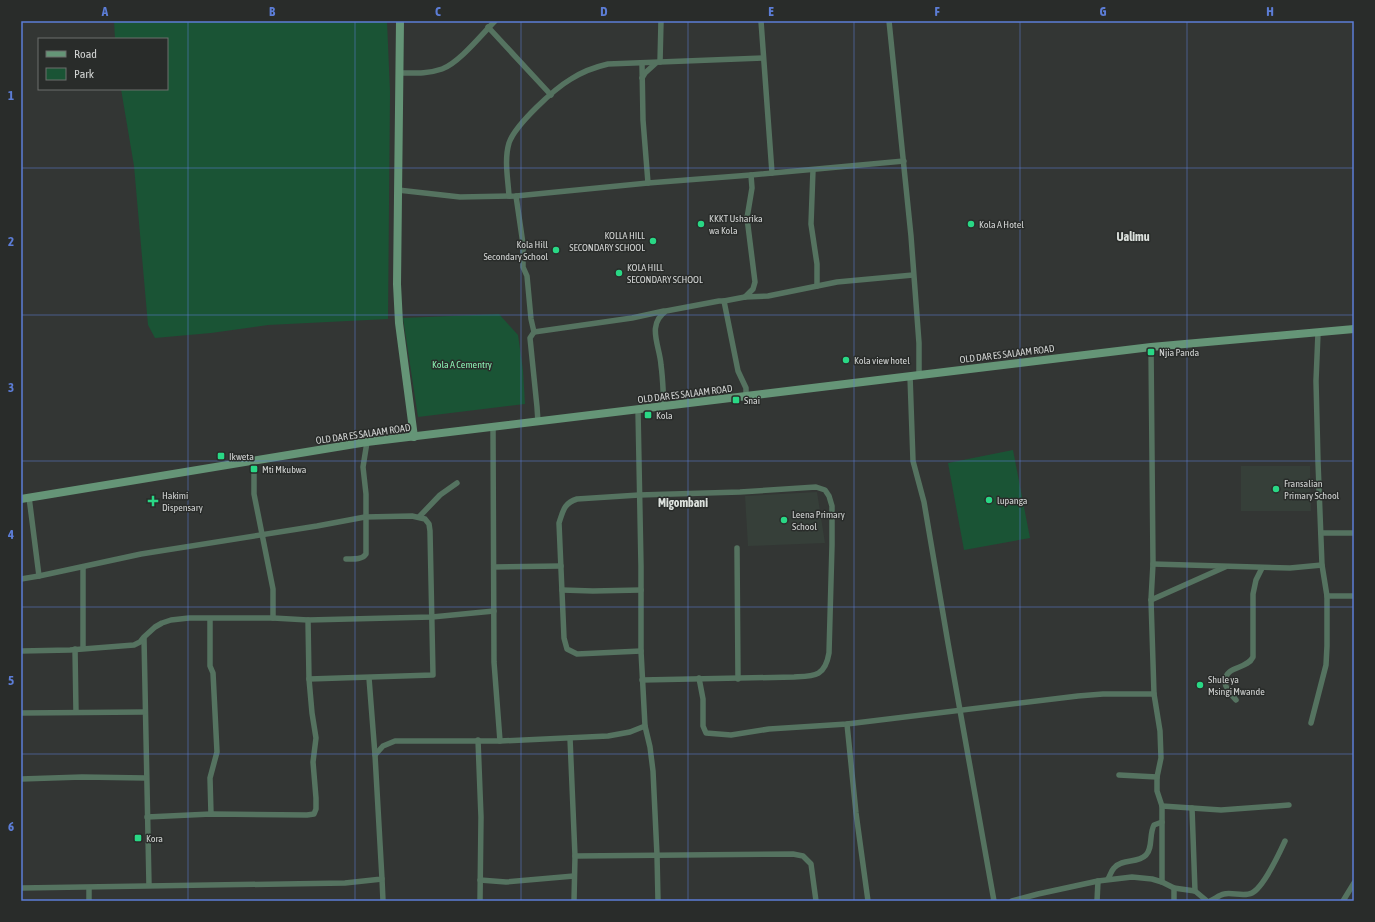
<svg xmlns="http://www.w3.org/2000/svg" width="1375" height="922" font-family="'Asap Condensed',sans-serif">
	<style>
		.built { fill: #363f39 }
		.green { fill: #1a5435 }
		.lines { fill: none; stroke-linecap: round; stroke-linejoin: round }
		.street { stroke: #557360; stroke-width: 5.5 }
		.secondary { stroke: #659577; stroke-width: 8 }
		.grid { fill: none; stroke: #5c7dd6; stroke-width: 1; stroke-opacity: 0.55 }
		.poi-dot { fill: #29d885; stroke: #292c2a; stroke-width: 1.5 }
		.labels { text-anchor: middle; dominant-baseline: central; stroke-width: 3; stroke-linejoin: round; paint-order: stroke }
		.poi-label { font-size: 10px; fill: #d1d3d2; stroke: #292c2a; text-anchor: start }
		.street-label { font-size: 10px; fill: #d1d3d2; stroke: #292c2a }
		.park-label { font-size: 10px; fill: #8af1b3; stroke: #292c2a }
		.quarter-label { font-size: 12px; font-weight: bold; fill: #dce1dd; stroke: #292c2a }
		.neatline { fill: none; stroke: #5c7dd6; stroke-width: 1.5 }
		.grid-label { font-size: 13px; text-anchor: middle; font-weight: bold; fill: #5c7dd6 }
	</style>
	<rect width="100%" height="100%" fill="#333634"/>
	<g class="built">
		<path d="M1241 466H1310L1311 511H1241Z"/>
		<path d="M817 492 825 543 748 546 745 496Z"/>
	</g>
	<g class="green">
		<path d="M114 21H387L390 92 388 319 268 325 211 333 155 338 148 325 134 166 121 89H167V39H115Z"/>
		<path d="M499 314 518 335 523 370 525 404 418 417 403 318Z"/>
		<path d="M1013 450 1030 538 964 550 948 463Z"/>
	</g>
	<g class="lines">
		<g class="street">
			<path d="M761 21 772 173"/>
			<path d="M889 21 911 236 919 343V375"/>
			<path d="M488 27 551 95"/>
			<path d="M660 62 661 21"/>
			<path d="M642 64 643 120 648 183"/>
			<path d="M399 73C413 73 428 74 442 69 459 63 482 34 495 21"/>
			<path d="M642 78 645 73 656 63"/>
			<path d="M813 170 811 224 817 264V286"/>
			<path d="M398 190 460 197 516 196 648 183 751 175 904 161"/>
			<path d="M509 196C508 179 504 160 509 143 515 125 554 89 571 79 582 72 595 67 608 64L763 58"/>
			<path d="M516 196 523 244V267L527 276 531 319 534 332 530 338 537 407 538 422"/>
			<path d="M745 297 753 289 755 282 747 218 752 188 751 175"/>
			<path d="M724 301 738 371 746 388V396"/>
			<path d="M534 332 632 318 664 311"/>
			<path d="M1151 347 1153 564 1151 600 1154 694 1160 731 1161 758 1157 777V791L1162 806V882"/>
			<path d="M910 376 913 461 924 502 948 643 994 901"/>
			<path d="M664 406C663 392 663 379 661 365 660 346 646 325 666 311L719 301H724L745 297 768 296 837 282 913 275"/>
			<path d="M493 427 494 662 500 741"/>
			<path d="M254 461V494L273 589V618"/>
			<path d="M29 497 39 576"/>
			<path d="M419 517 440 495 457 483"/>
			<path d="M1321 533H1354"/>
			<path d="M737 548 738 679"/>
			<path d="M346 559C353 559 362 560 366 554V494L363 467 367 442"/>
			<path d="M1153 564 1290 568 1322 565"/>
			<path d="M83 567V648"/>
			<path d="M494 567 561 566"/>
			<path d="M21 579 39 576 141 554 317 526 365 517 412 516 425 519 429 524 430 531 433 675 309 679"/>
			<path d="M562 590 593 591 641 590"/>
			<path d="M1327 596H1354"/>
			<path d="M1151 600 1225 567"/>
			<path d="M210 619V666L213 673 217 752 210 778 211 814"/>
			<path d="M144 638 149 885"/>
			<path d="M75 649 76 712"/>
			<path d="M21 651 70 650 134 645 140 642 144 637 155 627 162 623 171 620 189 618H273L308 620 432 617 494 611"/>
			<path d="M641 651 577 654 567 649 564 638 559 523C563 511 564 503 577 499L639 495 740 492 816 487 825 490 829 496 832 506V545L829 653C825 677 814 676 794 677L642 680"/>
			<path d="M369 678 375 755"/>
			<path d="M699 678 703 699V726L706 733 731 735 769 729 847 724 1078 696 1103 694H1154"/>
			<path d="M1236 700C1231 694 1225 689 1225 681 1226 665 1247 670 1253 657V594L1256 580 1262 568"/>
			<path d="M21 713 145 712"/>
			<path d="M1311 723 1326 665 1327 646V596L1322 565 1318 462 1316 381 1318 333"/>
			<path d="M847 724 856 813 868 901"/>
			<path d="M645 726 650 747 653 771 657 855 658 901"/>
			<path d="M570 738 575 856 574 901"/>
			<path d="M478 740 481 817 480 901"/>
			<path d="M1119 775 1157 777"/>
			<path d="M21 779 82 777 146 778"/>
			<path d="M1162 806 1221 810 1289 805"/>
			<path d="M1192 808 1195 891"/>
			<path d="M147 817 211 814 307 815 314 814 316 809V798L313 762 316 738 312 713 309 679 308 620"/>
			<path d="M575 856 793 854 803 856 811 864 816 901"/>
			<path d="M382 879 383 901"/>
			<path d="M1108 879C1110 876 1111 871 1114 868 1123 858 1137 864 1146 855 1153 848 1149 834 1154 825L1162 822"/>
			<path d="M480 880 506 882 574 876"/>
			<path d="M21 888 345 883 382 879 375 755 383 746 395 741H500L608 736 630 732 645 726 641 651V566L638 410"/>
			<path d="M89 888V901"/>
			<path d="M1012 901 1038 894 1098 881 1132 877 1152 879 1162 882 1174 888 1195 891 1207 901"/>
			<path d="M1097 901 1098 881"/>
			<path d="M1174 901V888"/>
			<path d="M1210 901C1215 899 1219 895 1224 894 1232 892 1244 897 1252 893 1264 887 1279 854 1285 841"/>
			<path d="M1343 901 1354 883"/>
		</g>
		<g class="secondary">
			<path d="M400 21 397 284 399 323 414 437"/>
			<path d="M21 499 367 442 1151 347 1354 329"/>
		</g>
	</g>
	<path class="grid" d="M188 21V901M355 21V901M521 21V901M688 21V901M854 21V901M1020 21V901M1187 21V901M21 168H1354M21 315H1354M21 461H1354M21 607H1354M21 754H1354"/>
	<g class="poi-dot">
		<circle cx="701" cy="224" r="4"/>
		<circle cx="971" cy="224" r="4"/>
		<circle cx="653" cy="241" r="4"/>
		<circle cx="556" cy="250" r="4"/>
		<circle cx="619" cy="273" r="4"/>
		<rect x="1147" y="348" width="8" height="8" rx="2"/>
		<circle cx="846" cy="360" r="4"/>
		<rect x="732" y="396" width="8" height="8" rx="2"/>
		<rect x="644" y="411" width="8" height="8" rx="2"/>
		<rect x="217" y="452" width="8" height="8" rx="2"/>
		<rect x="250" y="465" width="8" height="8" rx="2"/>
		<circle cx="1276" cy="489" r="4"/>
		<circle cx="989" cy="500" r="4"/>
		<path d="M151 495h4v4h4v4h-4v4h-4v-4h-4v-4h4z"/>
		<circle cx="784" cy="520" r="4"/>
		<circle cx="1200" cy="685" r="4"/>
		<rect x="134" y="834" width="8" height="8" rx="2"/>
	</g>
	<g class="labels">
		<g class="poi-label">
			<text x="709" y="218">KKKT Usharika<tspan x="709" dy="12">wa Kola</tspan></text>
			<text x="979" y="224">Kola A Hotel</text>
			<text x="645" y="235" text-anchor="end">KOLLA HILL<tspan x="645" dy="12">SECONDARY SCHOOL</tspan></text>
			<text x="548" y="244" text-anchor="end">Kola Hill<tspan x="548" dy="12">Secondary School</tspan></text>
			<text x="627" y="267">KOLA HILL<tspan x="627" dy="12">SECONDARY SCHOOL</tspan></text>
			<text x="1159" y="352">Njia Panda</text>
			<text x="854" y="360">Kola view hotel</text>
			<text x="744" y="400">Snai</text>
			<text x="656" y="415">Kola</text>
			<text x="229" y="456">Ikweta</text>
			<text x="262" y="469">Mti Mkubwa</text>
			<text x="1284" y="483">Fransalian<tspan x="1284" dy="12">Primary School</tspan></text>
			<text x="162" y="495">Hakimi<tspan x="162" dy="12">Dispensary</tspan></text>
			<text x="997" y="500">lupanga</text>
			<text x="792" y="514">Leena Primary<tspan x="792" dy="12">School</tspan></text>
			<text x="1208" y="679">Shule ya<tspan x="1208" dy="12">Msingi Mwande</tspan></text>
			<text x="146" y="838">Kora</text>
		</g>
		<g class="street-label">
			<text transform="translate(1007 354) rotate(-7)">OLD DAR ES SALAAM ROAD</text>
			<text transform="translate(685 394) rotate(-7)">OLD DAR ES SALAAM ROAD</text>
			<text transform="translate(363 434) rotate(-8)">OLD DAR ES SALAAM ROAD</text>
		</g>
		<g class="park-label">
			<text x="462" y="364">Kola A Cementry</text>
		</g>
		<g class="quarter-label">
			<text x="1133" y="237">Ualimu</text>
			<text x="683" y="503">Migombani</text>
		</g>
	</g>
	<rect width="1375" height="922" fill="none" stroke="#292c2a" stroke-width="44"/>
	<rect x="38" y="38" width="130" height="52" fill="#292c2a" stroke="#6c6f6d"/>
	<rect x="46" y="51" width="20" height="6" fill="#659577" stroke="#6c6f6d"/>
	<text x="74" y="58" font-size="12" fill="#d1d3d2">Road</text>
	<rect x="46" y="68" width="20" height="12" fill="#1a5435" stroke="#6c6f6d"/>
	<text x="74" y="78" font-size="12" fill="#d1d3d2">Park</text>
	<rect x="22" y="22" width="1331" height="878" class="neatline"/>
	<g class="grid-label">
		<text x="105" y="16">A</text>
		<text x="272" y="16">B</text>
		<text x="438" y="16">C</text>
		<text x="604" y="16">D</text>
		<text x="771" y="16">E</text>
		<text x="937" y="16">F</text>
		<text x="1103" y="16">G</text>
		<text x="1270" y="16">H</text>
		<text x="11" y="100">1</text>
		<text x="11" y="246">2</text>
		<text x="11" y="392">3</text>
		<text x="11" y="539">4</text>
		<text x="11" y="685">5</text>
		<text x="11" y="831">6</text>
	</g>
</svg>
